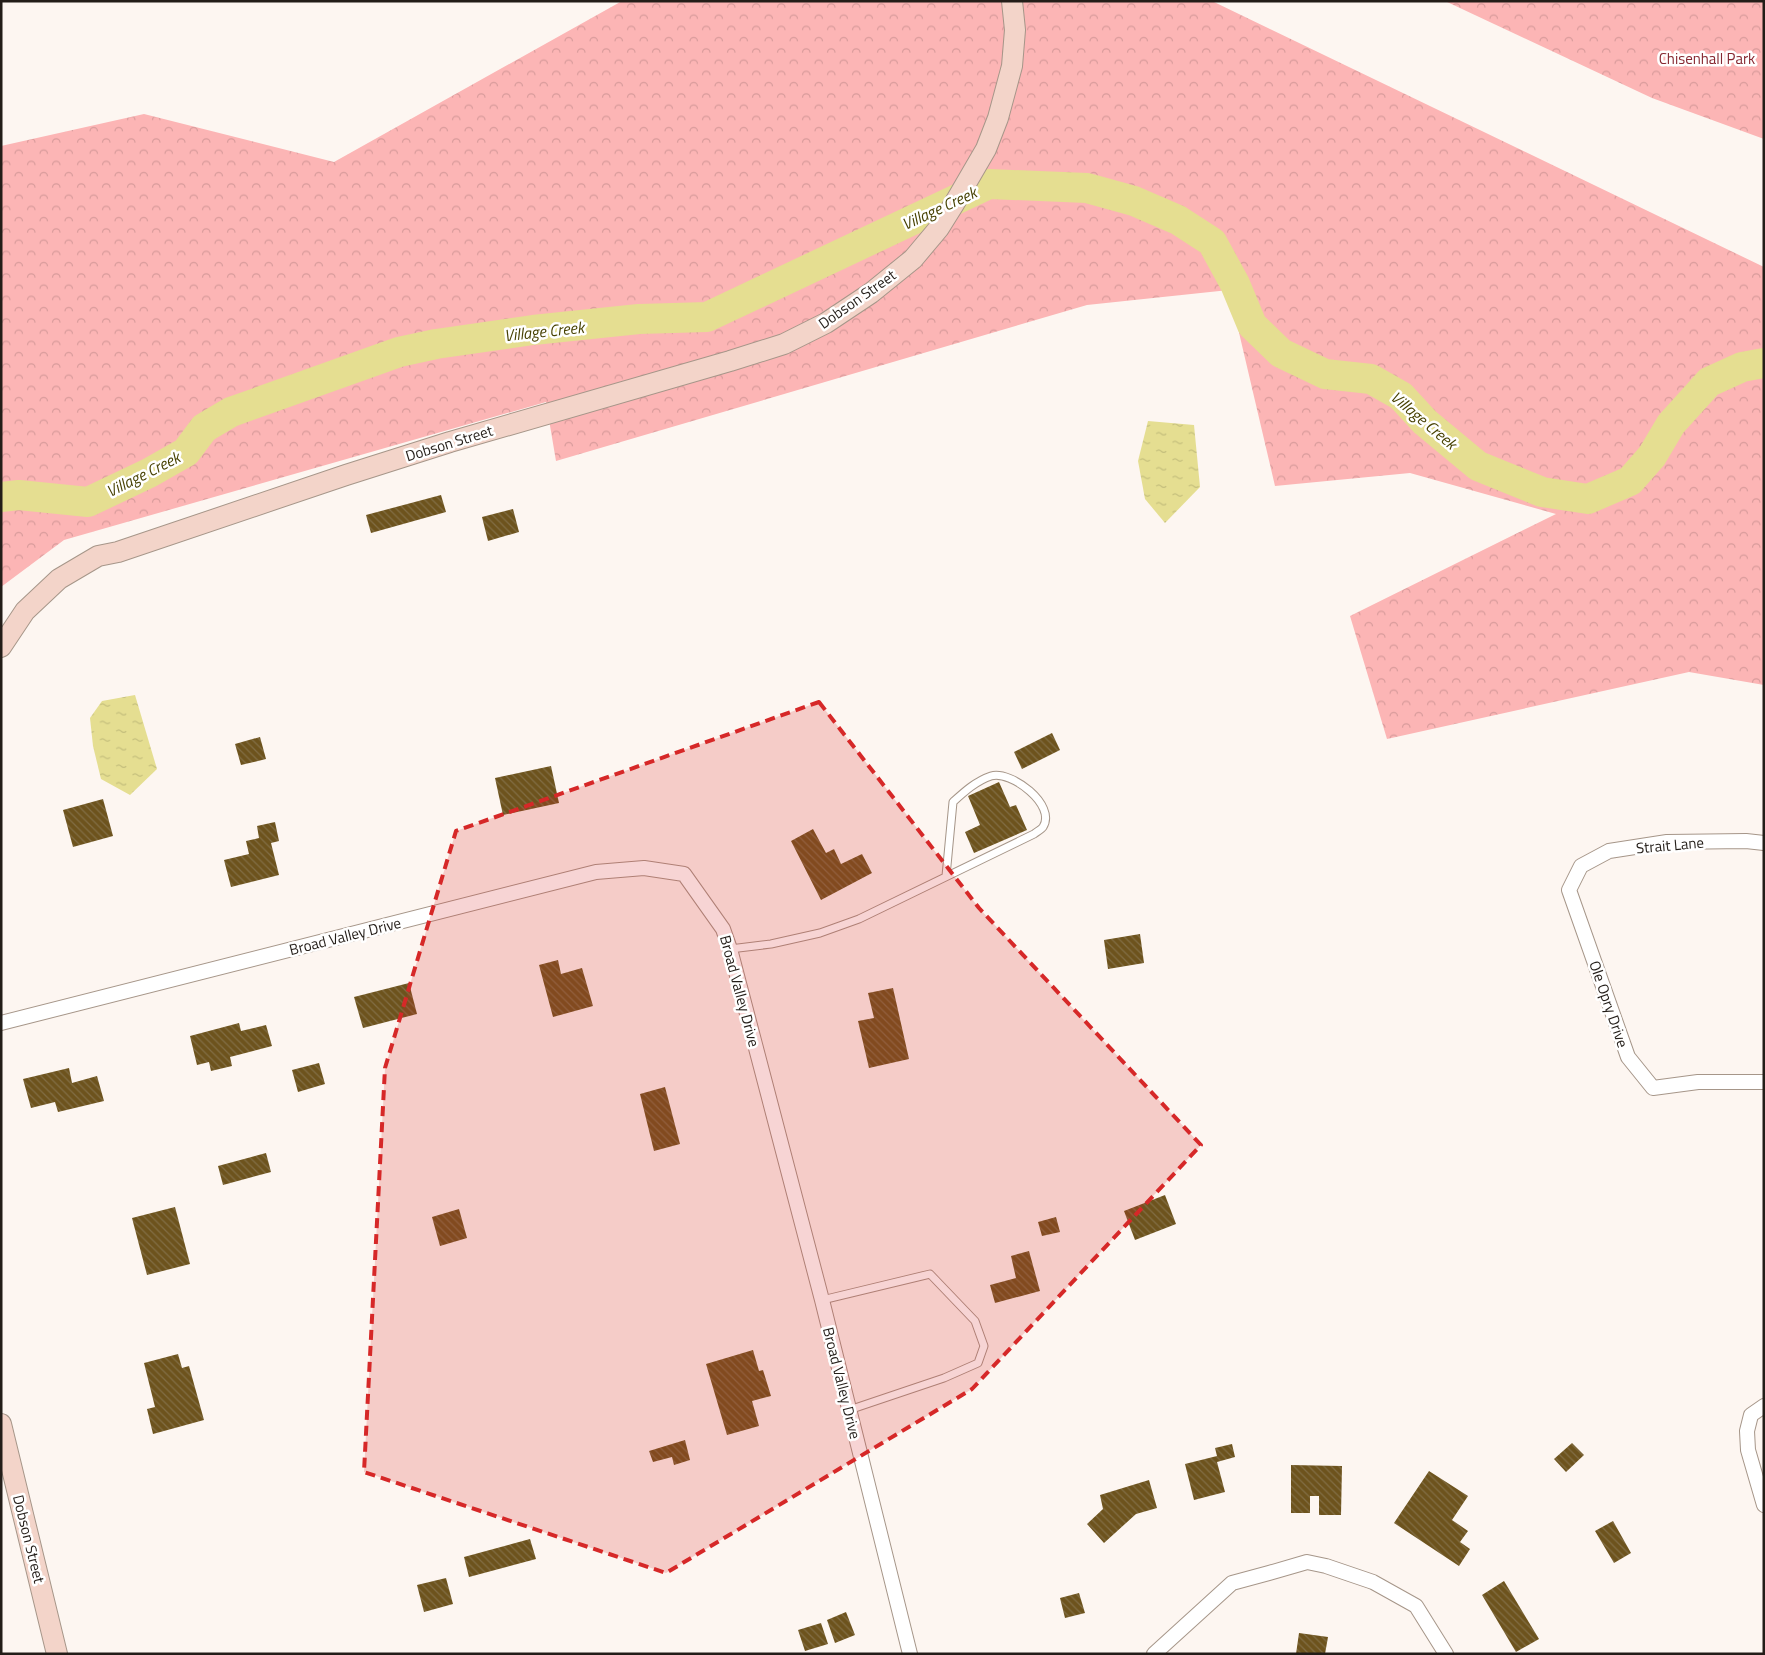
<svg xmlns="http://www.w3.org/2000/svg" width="1765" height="1655" font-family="'Titillium Web',sans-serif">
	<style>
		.forest { fill: url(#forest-crowns) }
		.water { fill: url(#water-ripples) }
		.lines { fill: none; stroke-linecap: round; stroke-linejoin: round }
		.river { stroke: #e5de91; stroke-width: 30 }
		.building { fill: url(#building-back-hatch) }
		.lane-casing { stroke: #a69689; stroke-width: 9 }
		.street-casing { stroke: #a69689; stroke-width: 16 }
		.secondary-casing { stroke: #a69689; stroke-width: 22 }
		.lane { stroke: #fff; stroke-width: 7 }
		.street { stroke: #fff; stroke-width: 14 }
		.secondary { stroke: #f3d4c9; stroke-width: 20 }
		.marked { fill: #d62828; fill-opacity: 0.2; stroke: #d62828; stroke-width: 4; stroke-dasharray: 10 6; stroke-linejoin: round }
		.labels { text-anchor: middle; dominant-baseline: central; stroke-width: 5; stroke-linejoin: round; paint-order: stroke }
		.park-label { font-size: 15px; fill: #862831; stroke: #fff }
		.street-label { font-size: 15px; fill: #231d18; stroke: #fff }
		.water-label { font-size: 16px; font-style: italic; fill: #474102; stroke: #fff }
	</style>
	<defs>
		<pattern id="forest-crowns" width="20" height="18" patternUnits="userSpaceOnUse" patternTransform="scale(1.25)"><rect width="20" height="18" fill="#fcb5b5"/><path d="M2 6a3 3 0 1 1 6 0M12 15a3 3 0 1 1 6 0" fill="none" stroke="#d89b9b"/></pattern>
		<pattern id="water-ripples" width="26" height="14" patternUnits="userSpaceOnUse" patternTransform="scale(1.25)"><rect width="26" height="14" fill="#e5de91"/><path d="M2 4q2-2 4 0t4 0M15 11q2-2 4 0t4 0" fill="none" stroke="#c4be7c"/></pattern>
		<pattern id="building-back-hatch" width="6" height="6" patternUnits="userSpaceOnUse" patternTransform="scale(1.25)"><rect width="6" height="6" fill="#6d531d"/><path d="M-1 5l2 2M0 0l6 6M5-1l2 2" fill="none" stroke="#816d44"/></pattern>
	</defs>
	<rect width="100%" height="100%" fill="#fdf6f1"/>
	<g class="forest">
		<path d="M622 1H1212L1764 267V685L1689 672 1387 739 1350 616 1556 514 1410 473 1275 486 1229 290 1087 305 556 461 546 402 64 540 1 587V146L144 114 334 162Z"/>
		<path d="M1445 1H1764V139L1652 98Z"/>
	</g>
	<g class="water">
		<path d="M1148 421 1194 425 1200 487 1165 523 1145 499 1138 461Z"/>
		<path d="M135 695 157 769 130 795 101 779 93 746 90 718 102 701Z"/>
	</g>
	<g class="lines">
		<path class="river" d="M1 497 19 495 88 502 149 473 186 452 204 428 231 412 399 352 436 344 533 330 639 319 707 317 989 184 1087 188 1134 201 1178 220 1212 242 1235 284 1252 325 1281 353 1325 374 1371 379 1401 396 1425 422 1478 466 1542 492 1588 499 1630 481 1652 456 1671 424 1709 382 1742 367 1764 363"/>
	</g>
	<g class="building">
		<path d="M441 495 446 512 371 533 366 515Z"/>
		<path d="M513 509 519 532 488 541 482 517Z"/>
		<path d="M1052 733 1060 750 1022 769 1014 752Z"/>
		<path d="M260 737 266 759 241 765 235 744Z"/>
		<path d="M551 766 559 803 503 815 495 778Z"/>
		<path d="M999 782 1010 807 1016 805 1027 830 974 853 965 832 980 825 968 796Z"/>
		<path d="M103 799 113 836 73 847 63 810Z"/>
		<path d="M275 822 279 841 271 843 279 875 231 887 224 860 249 854 246 841 259 838 257 826Z"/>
		<path d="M813 829 826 853 834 849 841 864 862 854 872 873 821 900 791 841Z"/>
		<path d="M1140 934 1144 963 1108 969 1104 940Z"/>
		<path d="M558 960 561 974 582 968 593 1006 553 1017 539 965Z"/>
		<path d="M409 983 417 1014 363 1028 354 997Z"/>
		<path d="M893 988 909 1059 869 1068 858 1021 874 1018 868 993Z"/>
		<path d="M239 1023 241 1031 266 1025 272 1046 230 1057 232 1066 211 1071 209 1062 197 1065 190 1036Z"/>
		<path d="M319 1063 325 1084 298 1092 292 1070Z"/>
		<path d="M69 1068 72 1083 97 1076 104 1101 58 1112 55 1102 31 1108 23 1079Z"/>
		<path d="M665 1087 680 1144 654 1151 640 1094Z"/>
		<path d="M266 1153 271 1172 223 1185 218 1166Z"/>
		<path d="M1165 1195 1176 1224 1135 1240 1124 1211Z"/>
		<path d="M175 1207 190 1264 147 1275 132 1218Z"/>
		<path d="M459 1209 467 1238 440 1246 432 1217Z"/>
		<path d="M1056 1217 1060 1232 1042 1236 1038 1222Z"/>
		<path d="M1029 1251 1040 1291 995 1303 990 1285 1016 1278 1011 1256Z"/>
		<path d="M753 1350 759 1371 763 1370 771 1396 752 1401 759 1426 727 1435 706 1364Z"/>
		<path d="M178 1354 182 1368 189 1366 204 1420 153 1434 147 1409 155 1407 144 1363Z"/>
		<path d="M685 1440 690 1460 674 1465 672 1457 653 1462 649 1451Z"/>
		<path d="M1572 1443 1584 1455 1566 1472 1554 1459Z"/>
		<path d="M1232 1444 1235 1457 1217 1462 1225 1492 1194 1500 1185 1464 1217 1456 1215 1448Z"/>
		<path d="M1291 1465 1342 1466 1341 1515H1319V1496H1310V1513H1291Z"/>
		<path d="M1429 1471 1468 1496 1452 1520 1468 1531 1460 1542 1470 1549 1459 1566 1394 1523Z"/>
		<path d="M1149 1480 1157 1508 1136 1514 1104 1543 1087 1524 1103 1509 1100 1495Z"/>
		<path d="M1613 1521 1631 1553 1614 1563 1595 1531Z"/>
		<path d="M530 1539 536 1559 469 1577 464 1557Z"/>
		<path d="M446 1578 453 1604 424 1612 417 1585Z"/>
		<path d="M1504 1581 1539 1639 1516 1652 1482 1595Z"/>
		<path d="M1079 1593 1085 1613 1065 1618 1060 1598Z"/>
		<path d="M846 1612 855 1635 835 1643 827 1620Z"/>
		<path d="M821 1623 828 1644 805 1651 798 1630Z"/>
		<path d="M1299 1633 1328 1637 1325 1654H1296Z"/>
	</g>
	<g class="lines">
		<defs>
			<g id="lane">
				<path d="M730 949 771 944 820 933 859 919 1034 834C1036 832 1041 830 1043 827 1057 805 1011 770 991 776 976 781 964 792 953 802L946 876"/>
				<path d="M822 1300 930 1274 975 1321 984 1346 978 1363 944 1378 849 1410"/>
			</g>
			<g id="street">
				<path d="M1764 843 1746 841 1667 842 1609 851 1581 866 1569 890 1628 1057 1653 1088 1698 1082H1764"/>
				<path d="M1 1023 596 872 644 868 684 874 723 929 730 949 822 1300 910 1654"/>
				<path d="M1764 1406 1751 1415 1747 1431 1748 1450 1764 1505"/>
				<path d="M1154 1654 1232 1583 1269 1573 1307 1562 1326 1566 1373 1582 1416 1606 1446 1654"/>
			</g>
			<g id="secondary">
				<path d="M1 647 25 611 59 579 98 556 118 552 346 475 450 442 730 361 784 344 826 323 871 293 913 259 939 228 954 204 986 149 998 118 1012 66 1015 30 1012 1"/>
				<path d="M1 1424 57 1654"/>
			</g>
		</defs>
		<use href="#lane" class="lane-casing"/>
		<use href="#street" class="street-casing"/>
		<use href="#secondary" class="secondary-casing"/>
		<use href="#lane" class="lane"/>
		<use href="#street" class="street"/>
		<use href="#secondary" class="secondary"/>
	</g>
	<path class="marked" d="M819 702 979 908 1201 1145 972 1389 666 1573 364 1472 385 1068 456 831Z"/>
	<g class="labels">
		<g class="park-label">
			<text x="1707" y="58">Chisenhall Park</text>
		</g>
		<g class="street-label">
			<text transform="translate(857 299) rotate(-35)">Dobson Street</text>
			<text transform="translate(449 443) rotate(-17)">Dobson Street</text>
			<text transform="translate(1670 845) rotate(-5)">Strait Lane</text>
			<text transform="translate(345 936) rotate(-14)">Broad Valley Drive</text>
			<text transform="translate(740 991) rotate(75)">Broad Valley Drive</text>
			<text transform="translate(1609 1004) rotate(71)">Ole Opry Drive</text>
			<text transform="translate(842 1383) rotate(76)">Broad Valley Drive</text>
			<text transform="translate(29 1539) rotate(76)">Dobson Street</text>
		</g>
		<g class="water-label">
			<text transform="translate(939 208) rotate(-25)">Village Creek</text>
			<text transform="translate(544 331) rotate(-6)">Village Creek</text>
			<text transform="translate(1424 420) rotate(40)">Village Creek</text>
			<text transform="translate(143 474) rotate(-27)">Village Creek</text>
		</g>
	</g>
	<rect width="1765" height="1655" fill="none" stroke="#231d18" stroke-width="5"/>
</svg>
